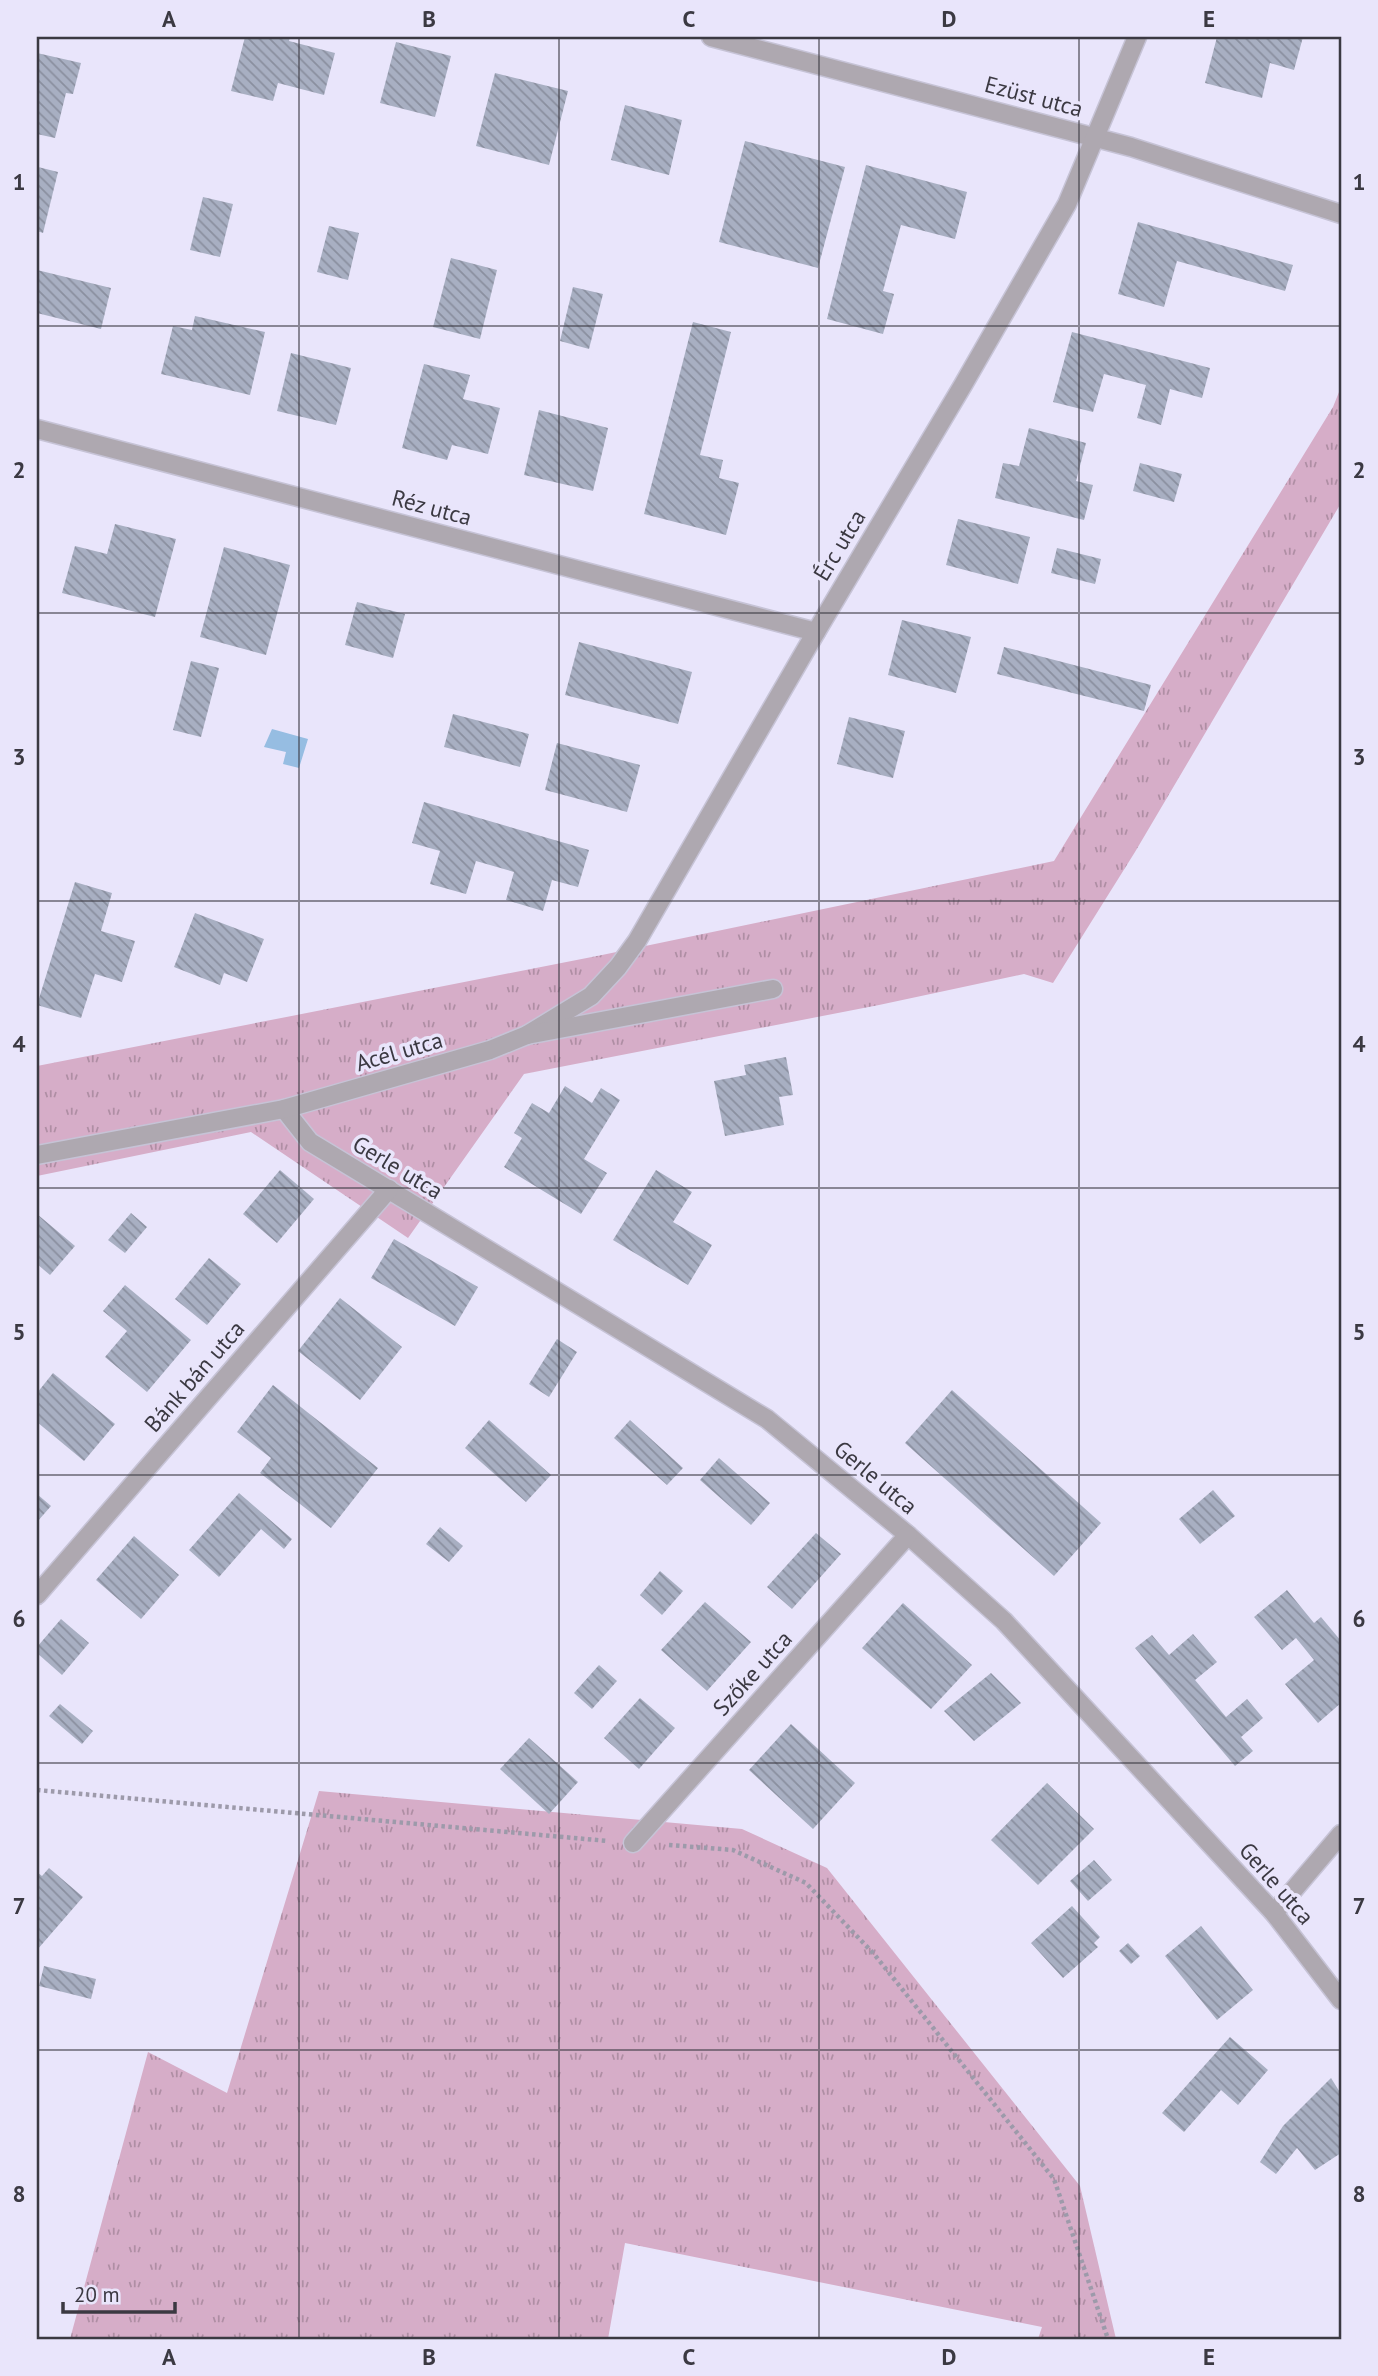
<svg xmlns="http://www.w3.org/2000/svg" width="1378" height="2376" font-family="'PT Sans',sans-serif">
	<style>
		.grass { fill: url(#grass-tufts) }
		.water { fill: #96bde2 }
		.building { fill: url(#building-back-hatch) }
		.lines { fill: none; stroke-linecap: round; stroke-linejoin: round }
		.minor-casing { stroke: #c6c3d6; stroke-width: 21 }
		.path { stroke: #9d9aaa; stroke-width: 4.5; stroke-dasharray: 3.5 3.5; stroke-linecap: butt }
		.minor { stroke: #aea8b0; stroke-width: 18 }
		.grid { fill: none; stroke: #3b3942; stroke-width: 2; stroke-opacity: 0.55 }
		.labels { text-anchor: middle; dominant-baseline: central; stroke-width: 7; stroke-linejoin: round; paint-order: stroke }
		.street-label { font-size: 23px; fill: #3b3942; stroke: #e9e5fb }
		.neatline { fill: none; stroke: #3b3942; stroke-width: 2.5 }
		.grid-label { font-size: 23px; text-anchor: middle; font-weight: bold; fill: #3b3942 }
	</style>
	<defs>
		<pattern id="grass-tufts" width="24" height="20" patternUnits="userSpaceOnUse" patternTransform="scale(1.75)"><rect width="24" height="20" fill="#d6adc8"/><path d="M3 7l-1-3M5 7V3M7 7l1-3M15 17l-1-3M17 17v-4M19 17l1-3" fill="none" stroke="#af8ea4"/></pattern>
		<pattern id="building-back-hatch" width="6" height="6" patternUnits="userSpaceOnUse" patternTransform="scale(1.75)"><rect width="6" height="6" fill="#a8afc2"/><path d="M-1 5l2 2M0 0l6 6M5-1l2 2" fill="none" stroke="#8a8f9f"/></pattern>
	</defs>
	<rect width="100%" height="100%" fill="#e9e5fb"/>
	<g class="grass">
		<path d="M1341 387V503L1135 852 1053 983 1024 974 879 1005 524 1074 408 1238 251 1132 37 1176V1066L602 955 1054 861 1333 407Z"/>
		<path d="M319 1791 742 1829 827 1868 1080 2186 1116 2339H1038L1042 2327 625 2243 608 2339H70L148 2052 227 2093Z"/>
	</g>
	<path class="water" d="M272 729 308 739 299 768 283 764 286 752 264 747Z"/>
	<g class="building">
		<path d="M245 37H290L289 41 335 53 324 95 278 83 273 101 231 91Z"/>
		<path d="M1217 37H1303L1294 70 1270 63 1262 98 1205 83Z"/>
		<path d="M396 42 451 56 435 117 380 103Z"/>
		<path d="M37 53 81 63 73 94 66 93 55 138 37 134Z"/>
		<path d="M495 73 568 91 549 165 476 146Z"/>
		<path d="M625 105 682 120 669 175 611 160Z"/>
		<path d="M745 141 845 167 818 268 719 242Z"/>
		<path d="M866 165 967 192 955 239 901 225 883 291 894 294 883 334 827 319Z"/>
		<path d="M38 167 58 172 43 233 37 231Z"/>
		<path d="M203 197 233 204 220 257 190 250Z"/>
		<path d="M1138 222 1293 265 1285 291 1177 261 1164 307 1118 294Z"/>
		<path d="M329 226 359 233 348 280 317 272Z"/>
		<path d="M451 258 497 270 480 339 433 327Z"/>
		<path d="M37 270 111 288 101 329 37 313Z"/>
		<path d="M573 287 603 294 589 349 560 341Z"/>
		<path d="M195 316 265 332 250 395 161 374 173 326 192 330Z"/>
		<path d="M693 322 731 332 700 455 723 460 719 478 739 483 726 535 644 514Z"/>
		<path d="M1072 332 1210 368 1202 398 1170 389 1161 425 1137 418 1146 385 1104 374 1093 412 1053 402Z"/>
		<path d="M291 353 351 368 336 425 277 411Z"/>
		<path d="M424 364 470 375 463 399 500 408 488 454 452 445 447 460 402 448Z"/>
		<path d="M539 410 608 428 593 491 524 475Z"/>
		<path d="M1029 428 1086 443 1076 481 1093 485 1084 520 995 498 1003 463 1019 466Z"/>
		<path d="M1140 463 1182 474 1174 502 1133 491Z"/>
		<path d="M958 519 1030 537 1018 584 946 565Z"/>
		<path d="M115 524 176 539 155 617 62 593 75 546 107 554Z"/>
		<path d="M224 547 290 565 266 655 200 637Z"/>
		<path d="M1057 548 1101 559 1095 584 1051 573Z"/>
		<path d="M357 602 405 614 393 658 345 645Z"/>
		<path d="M902 620 971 637 956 693 888 675Z"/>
		<path d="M579 642 692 672 678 724 565 695Z"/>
		<path d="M1004 647 1151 685 1144 711 997 674Z"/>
		<path d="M191 661 219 668 201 737 173 730Z"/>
		<path d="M453 714 529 734 520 767 444 747Z"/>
		<path d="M849 717 905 731 893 778 837 764Z"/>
		<path d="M557 743 640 765 627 812 545 790Z"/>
		<path d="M424 802 589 850 578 887 552 880 543 911 506 900 514 872 476 861 466 894 430 884 440 851 412 843Z"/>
		<path d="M75 882 112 893 101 931 135 941 122 982 95 974 81 1018 37 1005Z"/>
		<path d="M195 913 264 939 247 982 224 973 220 985 174 967Z"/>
		<path d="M786 1057 793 1095 779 1097 784 1125 725 1136 714 1081 746 1075 744 1065Z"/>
		<path d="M565 1086 592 1103 601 1088 620 1100 584 1159 607 1173 581 1214 504 1167 522 1138 514 1133 532 1103 549 1113Z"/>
		<path d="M280 1170 314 1199 277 1243 243 1214Z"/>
		<path d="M656 1170 692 1192 673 1222 712 1245 688 1285 613 1240Z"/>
		<path d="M131 1213 147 1227 125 1253 108 1240Z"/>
		<path d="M37 1214 75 1246 50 1275 37 1264Z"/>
		<path d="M394 1239 478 1287 455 1326 371 1278Z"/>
		<path d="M209 1258 241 1284 207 1325 175 1299Z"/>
		<path d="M125 1285 191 1340 147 1392 105 1357 127 1331 103 1311Z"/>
		<path d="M340 1298 402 1347 360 1400 298 1351Z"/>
		<path d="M557 1339 577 1352 549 1397 529 1384Z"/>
		<path d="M53 1373 115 1424 84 1461 37 1422V1393Z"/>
		<path d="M273 1385 378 1468 331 1528 260 1473 271 1458 237 1432Z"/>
		<path d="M952 1390 1101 1523 1054 1576 905 1443Z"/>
		<path d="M489 1420 551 1475 526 1502 465 1448Z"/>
		<path d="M630 1420 683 1468 667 1485 614 1438Z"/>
		<path d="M719 1458 770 1503 751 1525 700 1480Z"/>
		<path d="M1213 1490 1235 1516 1200 1544 1179 1519Z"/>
		<path d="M239 1493 292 1539 284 1549 261 1529 219 1577 189 1550Z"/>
		<path d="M37 1494 51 1506 37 1522Z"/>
		<path d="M440 1527 463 1546 449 1562 426 1544Z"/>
		<path d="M816 1533 841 1554 792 1609 767 1587Z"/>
		<path d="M134 1536 179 1575 141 1619 96 1580Z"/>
		<path d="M660 1571 683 1591 662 1615 640 1595Z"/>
		<path d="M1287 1590 1314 1623 1321 1617 1341 1641V1703L1318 1723 1285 1684 1314 1660 1296 1638 1282 1650 1254 1617Z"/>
		<path d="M705 1602 751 1642 707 1691 661 1650Z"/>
		<path d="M903 1603 972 1665 931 1709 862 1648Z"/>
		<path d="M61 1619 89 1643 62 1675 37 1653V1647Z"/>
		<path d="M1193 1634 1217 1662 1195 1680 1226 1717 1247 1699 1263 1718 1241 1737 1253 1751 1235 1766 1135 1648 1152 1635 1169 1655Z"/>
		<path d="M599 1665 617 1681 592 1709 574 1693Z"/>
		<path d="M991 1673 1021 1703 974 1741 944 1711Z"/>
		<path d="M640 1698 675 1728 639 1769 604 1738Z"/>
		<path d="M60 1704 93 1731 82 1744 49 1716Z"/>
		<path d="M791 1724 855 1783 813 1829 749 1770Z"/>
		<path d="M529 1738 578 1782 549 1814 500 1769Z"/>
		<path d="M1047 1783 1094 1829 1038 1885 991 1840Z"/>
		<path d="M1094 1860 1112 1880 1088 1901 1070 1881Z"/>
		<path d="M49 1868 83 1897 37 1950V1872L42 1876Z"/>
		<path d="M1072 1906 1100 1937 1094 1943 1098 1947 1063 1978 1031 1943Z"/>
		<path d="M1201 1926 1253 1990 1217 2020 1165 1956Z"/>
		<path d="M1128 1943 1140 1956 1131 1964 1119 1951Z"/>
		<path d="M44 1966 96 1979 91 1999 39 1986Z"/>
		<path d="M1230 2037 1268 2070 1238 2105 1221 2090 1184 2132 1162 2113Z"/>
		<path d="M1331 2078 1341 2094V2153L1315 2170 1297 2148 1276 2174 1260 2162 1283 2126Z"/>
	</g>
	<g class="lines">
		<defs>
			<g id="minor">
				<path d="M711 37 1131 147 1341 214"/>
				<path d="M37 429 816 632"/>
				<path d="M527 1035 591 996 618 967 637 941 816 632 963 385 1067 204 1137 37"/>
				<path d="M284 1109 310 1142 767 1419 908 1535 1004 1621 1274 1913 1341 2000"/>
				<path d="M37 1155 284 1109 490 1050 527 1035 773 989"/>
				<path d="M37 1595 389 1189"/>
				<path d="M633 1843 908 1535"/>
				<path d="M1274 1913 1341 1834"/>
			</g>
		</defs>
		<use href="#minor" class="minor-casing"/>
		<g class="path">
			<path d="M37 1790 608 1841"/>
			<path d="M669 1845 733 1850 806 1883 874 1954 1054 2179 1108 2339"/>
		</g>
		<use href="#minor" class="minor"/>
	</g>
	<path class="grid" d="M299 37V2339M559 37V2339M819 37V2339M1079 37V2339M37 326H1341M37 613H1341M37 901H1341M37 1188H1341M37 1475H1341M37 1763H1341M37 2050H1341"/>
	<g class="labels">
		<g class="street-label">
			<text transform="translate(1034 96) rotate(15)">Ezüst utca</text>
			<text transform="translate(432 507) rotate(15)">Réz utca</text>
			<text transform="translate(839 545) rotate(-59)">Érc utca</text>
			<text transform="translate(399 1051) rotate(-16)">Acél utca</text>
			<text transform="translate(398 1167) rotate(31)">Gerle utca</text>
			<text transform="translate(194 1376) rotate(-49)">Bánk bán utca</text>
			<text transform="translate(876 1477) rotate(40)">Gerle utca</text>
			<text transform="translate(752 1673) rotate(-48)">Szőke utca</text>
			<text transform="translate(1277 1883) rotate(49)">Gerle utca</text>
		</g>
	</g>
	<rect width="1378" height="2376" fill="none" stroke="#e9e5fb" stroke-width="77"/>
	<path d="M63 2302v10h112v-10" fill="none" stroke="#3b3942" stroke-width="3.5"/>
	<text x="74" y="2302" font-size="21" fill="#3b3942" stroke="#e9e5fb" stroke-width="5" paint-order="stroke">20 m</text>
	<rect x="38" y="38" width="1302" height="2300" class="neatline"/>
	<g class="grid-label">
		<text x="169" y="27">A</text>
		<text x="429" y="27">B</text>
		<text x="689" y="27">C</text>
		<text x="949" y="27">D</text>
		<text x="1209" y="27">E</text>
		<text x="19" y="190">1</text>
		<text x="1359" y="190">1</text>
		<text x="19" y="478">2</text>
		<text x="1359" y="478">2</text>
		<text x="19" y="765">3</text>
		<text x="1359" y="765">3</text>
		<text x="19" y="1052">4</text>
		<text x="1359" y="1052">4</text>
		<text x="19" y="1340">5</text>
		<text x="1359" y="1340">5</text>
		<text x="19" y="1627">6</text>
		<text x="1359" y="1627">6</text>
		<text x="19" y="1914">7</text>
		<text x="1359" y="1914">7</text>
		<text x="19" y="2202">8</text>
		<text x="1359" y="2202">8</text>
		<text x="169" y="2365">A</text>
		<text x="429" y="2365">B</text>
		<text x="689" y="2365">C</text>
		<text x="949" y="2365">D</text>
		<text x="1209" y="2365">E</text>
	</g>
</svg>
